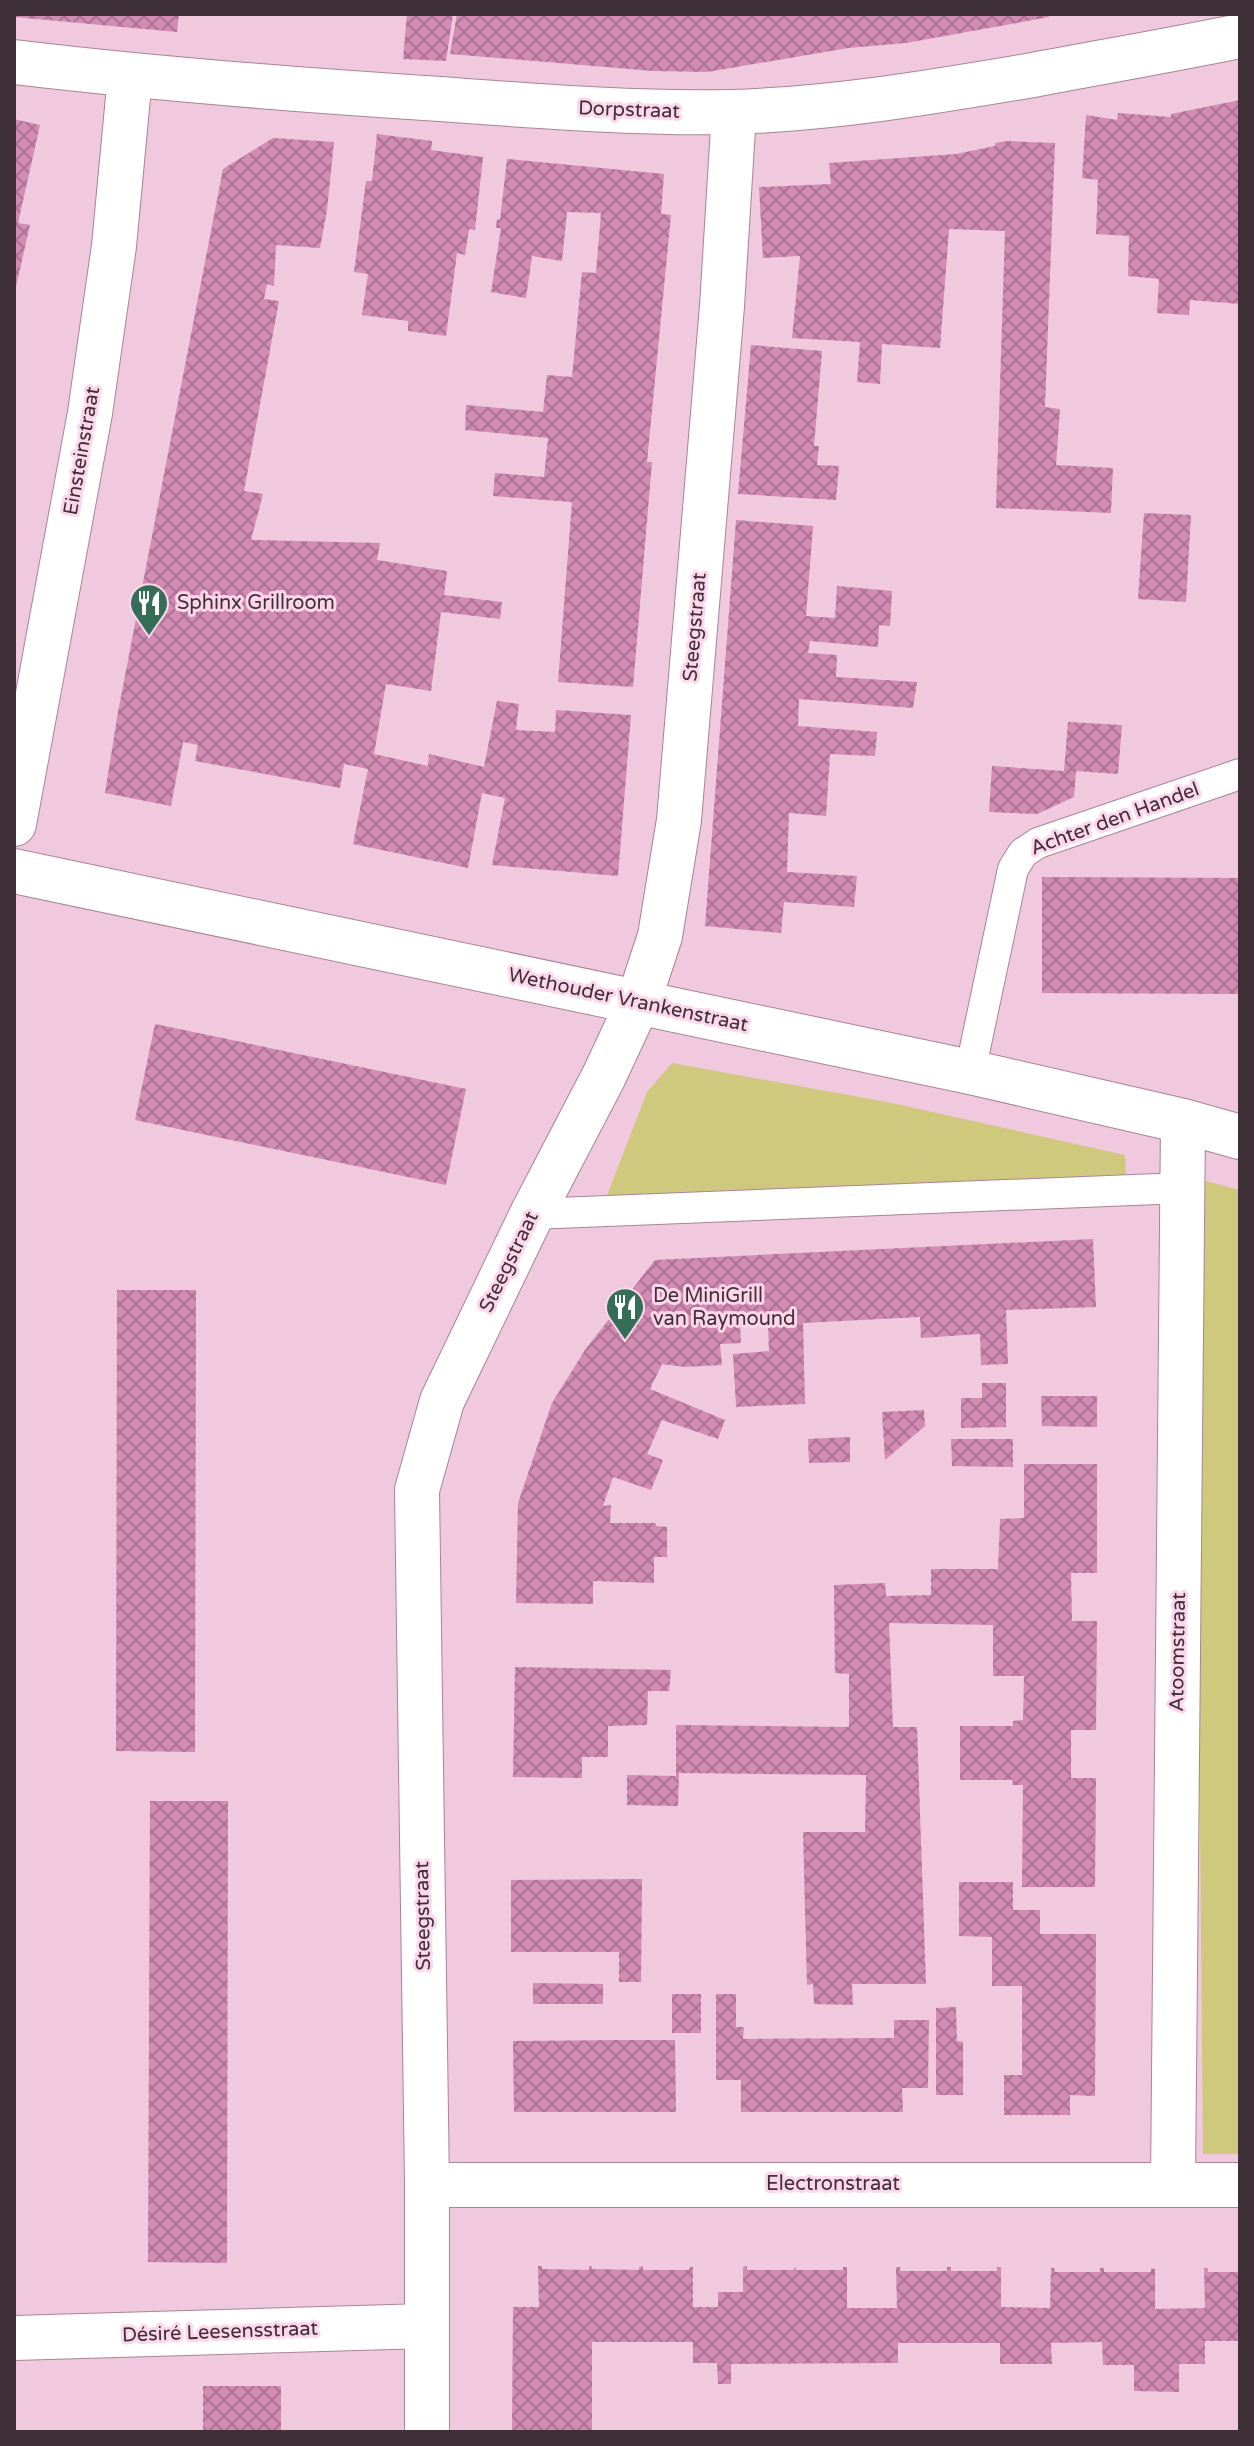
<svg xmlns="http://www.w3.org/2000/svg" width="1254" height="2446" font-family="'Varela Round',sans-serif">
	<style>
		.grass { fill: #cfc97e }
		.building { fill: url(#building-cross-hatch) }
		.lines { fill: none; stroke-linecap: round; stroke-linejoin: round }
		.service-casing { stroke: #a88497; stroke-width: 32 }
		.minor-casing { stroke: #a88497; stroke-width: 46 }
		.service { stroke: #fff; stroke-width: 30 }
		.minor { stroke: #fff; stroke-width: 44 }
		.labels { text-anchor: middle; dominant-baseline: central; stroke-width: 6; stroke-linejoin: round; paint-order: stroke }
		.street-label { font-size: 20px; fill: #3f3038; stroke: #fed6eb }
		.poi-label { font-size: 20px; fill: #3f3038; stroke: #fed6eb; text-anchor: start }
	</style>
	<defs>
		<pattern id="building-cross-hatch" width="8" height="8" patternUnits="userSpaceOnUse" patternTransform="scale(2)"><rect width="8" height="8" fill="#d28bb3"/><path d="M0 0l8 8M0 8l8-8" fill="none" stroke="#ac7293"/></pattern>
	</defs>
	<rect width="100%" height="100%" fill="#f0c9de"/>
	<g class="grass">
		<path d="M672 1063 892 1103 1125 1155 1126 1181 606 1198 647 1092Z"/>
		<path d="M1194 1178 1240 1190V2154H1203Z"/>
	</g>
	<g class="building">
		<path d="M14 14H179L177 32 14 17Z"/>
		<path d="M407 14H453L446 61 403 59Z"/>
		<path d="M457 14H1048L1049 17 906 43 848 48 707 72 653 71 450 54Z"/>
		<path d="M1240 100V304L1190 300 1189 315 1157 313 1159 279 1128 276 1129 236 1096 234 1098 180 1082 178 1086 115 1117 120 1118 113 1171 117V114Z"/>
		<path d="M14 119 40 125 18 223 30 225 15 291Z"/>
		<path d="M377 134 432 141 431 150 483 157 475 230 469 229 465 255 457 253 446 336 408 331V321L362 315 368 274 354 272 366 181H372Z"/>
		<path d="M273 138 334 142 327 210 320 248 276 245 274 286 267 284 264 299 279 301 244 491 263 494 251 540 380 543 377 560 447 571 444 595 502 602 500 619 441 612 431 691 386 684 374 754 428 766 429 754 484 767 497 701 519 704 516 730 555 732 556 710 631 715 618 876 492 865 505 798 482 793 468 868 353 844 368 769 344 764 340 788 195 761 198 745 183 742 171 806 105 793 118 712 223 169Z"/>
		<path d="M1007 141 1055 143 1045 407 1060 409 1056 465 1113 468 1111 513 996 508 1005 231 949 229 940 348 882 344 880 384 857 382 860 342 792 338 800 256 763 258 759 187 831 184 829 163 956 154 995 146V143Z"/>
		<path d="M507 159 664 174 661 214 671 215 647 462H652L633 687 558 682 572 502 493 496 495 473 544 477 548 438 465 430 466 405 543 412 547 375 572 377 582 272 596 273 601 213 567 212 562 261 532 256 526 298 491 292 501 228H496L497 219 500 220Z"/>
		<path d="M751 345 822 351 814 446H819L817 465 839 466 836 500 738 494Z"/>
		<path d="M1144 513 1191 515 1186 602 1138 599Z"/>
		<path d="M736 520 813 526 806 616 835 618 837 586 892 591 890 626 879 625 878 647 810 641 808 653 837 655 836 677 917 682 913 708 799 699 798 726 877 732 875 756 830 754 826 816 789 813 787 872 857 876 854 907 784 902 781 933 705 926Z"/>
		<path d="M1068 722 1122 725 1118 774 1076 771 1074 797 1037 814 989 812 992 766 1064 771Z"/>
		<path d="M1042 877 1240 878V994L1042 993Z"/>
		<path d="M155 1024 466 1089 446 1185 135 1120Z"/>
		<path d="M1093 1239 1096 1307 1006 1310 1008 1364 981 1365 980 1334 921 1338 920 1317 803 1323 805 1404 736 1407 733 1354 769 1351 768 1325 740 1326 741 1343 720 1344 722 1365 685 1367 662 1364 650 1389 725 1420 718 1439 662 1420 647 1454 663 1460 651 1490 613 1477 603 1506 611 1505 610 1523H656V1526L667 1527V1557H654V1583L593 1581V1604L516 1603 518 1503 552 1403 585 1350 655 1260Z"/>
		<path d="M117 1290H196L195 1752 116 1751Z"/>
		<path d="M982 1383H1006V1427L961 1428V1398H982Z"/>
		<path d="M1041 1396H1097V1427L1042 1426Z"/>
		<path d="M924 1410 925 1426 885 1460 882 1412Z"/>
		<path d="M850 1437V1462L809 1463 808 1439Z"/>
		<path d="M951 1439H1013V1467L952 1466Z"/>
		<path d="M1024 1464H1097V1573H1071L1072 1621H1097L1096 1730H1071V1778H1096L1095 1887H1022L1023 1785H1012L1013 1780H960V1726H1013V1721L1023 1720 1024 1676H993V1625L889 1623 893 1727H917L926 1984H852L853 2005 814 2004 813 1984 807 1985 803 1832H865L866 1775 679 1773 678 1806H675L627 1805V1775L676 1776V1725L849 1727V1674L835 1673 834 1585 885 1583 886 1596 931 1595V1569H998L1000 1519 1024 1518Z"/>
		<path d="M515 1667 671 1670 669 1691H648L647 1725 608 1726V1757H582V1778L513 1777Z"/>
		<path d="M150 1801H228L227 2263 148 2262Z"/>
		<path d="M642 1879 641 1982H619V1952H511V1880Z"/>
		<path d="M959 1882H1013V1910H1040V1934H1096L1095 2096 1070 2095V2115H1004V2075H1022V1986H992V1937L959 1936Z"/>
		<path d="M533 1983 603 1984V2004H533Z"/>
		<rect x="672" y="1994" width="29" height="39"/>
		<path d="M716 1994H736V2027H744L743 2039 894 2038V2020H929L928 2088H902L903 2112H741V2080H716Z"/>
		<path d="M956 2007 957 2041 963 2042V2095H936V2008Z"/>
		<path d="M621 2040H675L676 2112H514L513 2041Z"/>
		<path d="M538 2266H542V2269L589 2270V2266H592V2269L639 2270V2267L643 2266V2270H689L690 2267H693V2307H718V2292H743V2267L747 2266V2270H793L796 2267V2270H843V2267H847V2308H897L896 2267H900V2271H947V2267H951V2271H997V2267H1001V2307L1050 2308 1051 2268H1054L1055 2272H1100V2268H1104V2272H1151V2268L1155 2269V2309L1205 2308 1204 2268H1208V2272H1240V2341H1205V2364H1179V2392L1134 2391V2365H1103L1102 2342 1051 2343 1052 2364H1000V2343H898V2363L731 2364V2384H718L717 2363H693V2342H592V2432H512L513 2307H539Z"/>
		<rect x="203" y="2386" width="78" height="46"/>
	</g>
	<g class="lines">
		<defs>
			<g id="service">
				<path d="M970 1072 1013 869 1023 853 1038 843 1240 774"/>
				<path d="M532 1214 1182 1188"/>
			</g>
			<g id="minor">
				<path d="M14 62C156 79 298 90 440 99 537 106 635 114 731 112 833 109 933 92 1033 75 1102 62 1171 50 1240 36"/>
				<path d="M14 824 90 413 114 246 130 76"/>
				<path d="M14 871 970 1072 1183 1121 1240 1137"/>
				<path d="M1173 2183 1183 1121"/>
				<path d="M427 2185H1240"/>
				<path d="M14 2338 426 2326"/>
				<path d="M427 2432V2185L417 1490 442 1401 532 1214 604 1076 638 1003 660 936 679 820 722 306 734 112"/>
			</g>
		</defs>
		<use href="#service" class="service-casing"/>
		<use href="#minor" class="minor-casing"/>
		<use href="#service" class="service"/>
		<use href="#minor" class="minor"/>
	</g>
	<defs>
		<symbol id="restaurant-pin" viewBox="-11 -11 22 30"><path d="M0 17L-7.5 6A9.5 9.5 0 1 1 7.5 6Z" fill="#356e57" stroke="#fed6eb"/><path d="M-5-6h1v4h1v-4h1v4h1v-4h1v5L-1.5 .5V6h-2V.5L-5-1ZM5-6V6H3V1.5H1.5Q1.5-4 5-6Z" fill="#fff"/></symbol>
	</defs>
	<g fill-rule="evenodd">
		<use href="#restaurant-pin" x="127" y="581" width="44" height="60"/>
		<use href="#restaurant-pin" x="603" y="1285" width="44" height="60"/>
	</g>
	<g class="labels">
		<g class="street-label">
			<text transform="translate(629 110) rotate(2)">Dorpstraat</text>
			<text transform="translate(82 451) rotate(-80)">Einsteinstraat</text>
			<text transform="translate(695 627) rotate(-85)">Steegstraat</text>
			<text transform="translate(1115 819) rotate(-20)">Achter den Handel</text>
			<text transform="translate(628 1000) rotate(12)">Wethouder Vrankenstraat</text>
			<text transform="translate(509 1262) rotate(-64)">Steegstraat</text>
			<text transform="translate(1178 1652) rotate(-89)">Atoomstraat</text>
			<text transform="translate(423 1916) rotate(-91)">Steegstraat</text>
			<text x="833" y="2184">Electronstraat</text>
			<text transform="translate(220 2332) rotate(-2)">Désiré Leesensstraat</text>
		</g>
		<g class="poi-label">
			<text x="177" y="603">Sphinx Grillroom</text>
			<text x="653" y="1296">De MiniGrill<tspan x="653" dy="23">van Raymound</tspan></text>
		</g>
	</g>
	<rect width="1254" height="2446" fill="none" stroke="#3f3038" stroke-width="32"/>
</svg>
